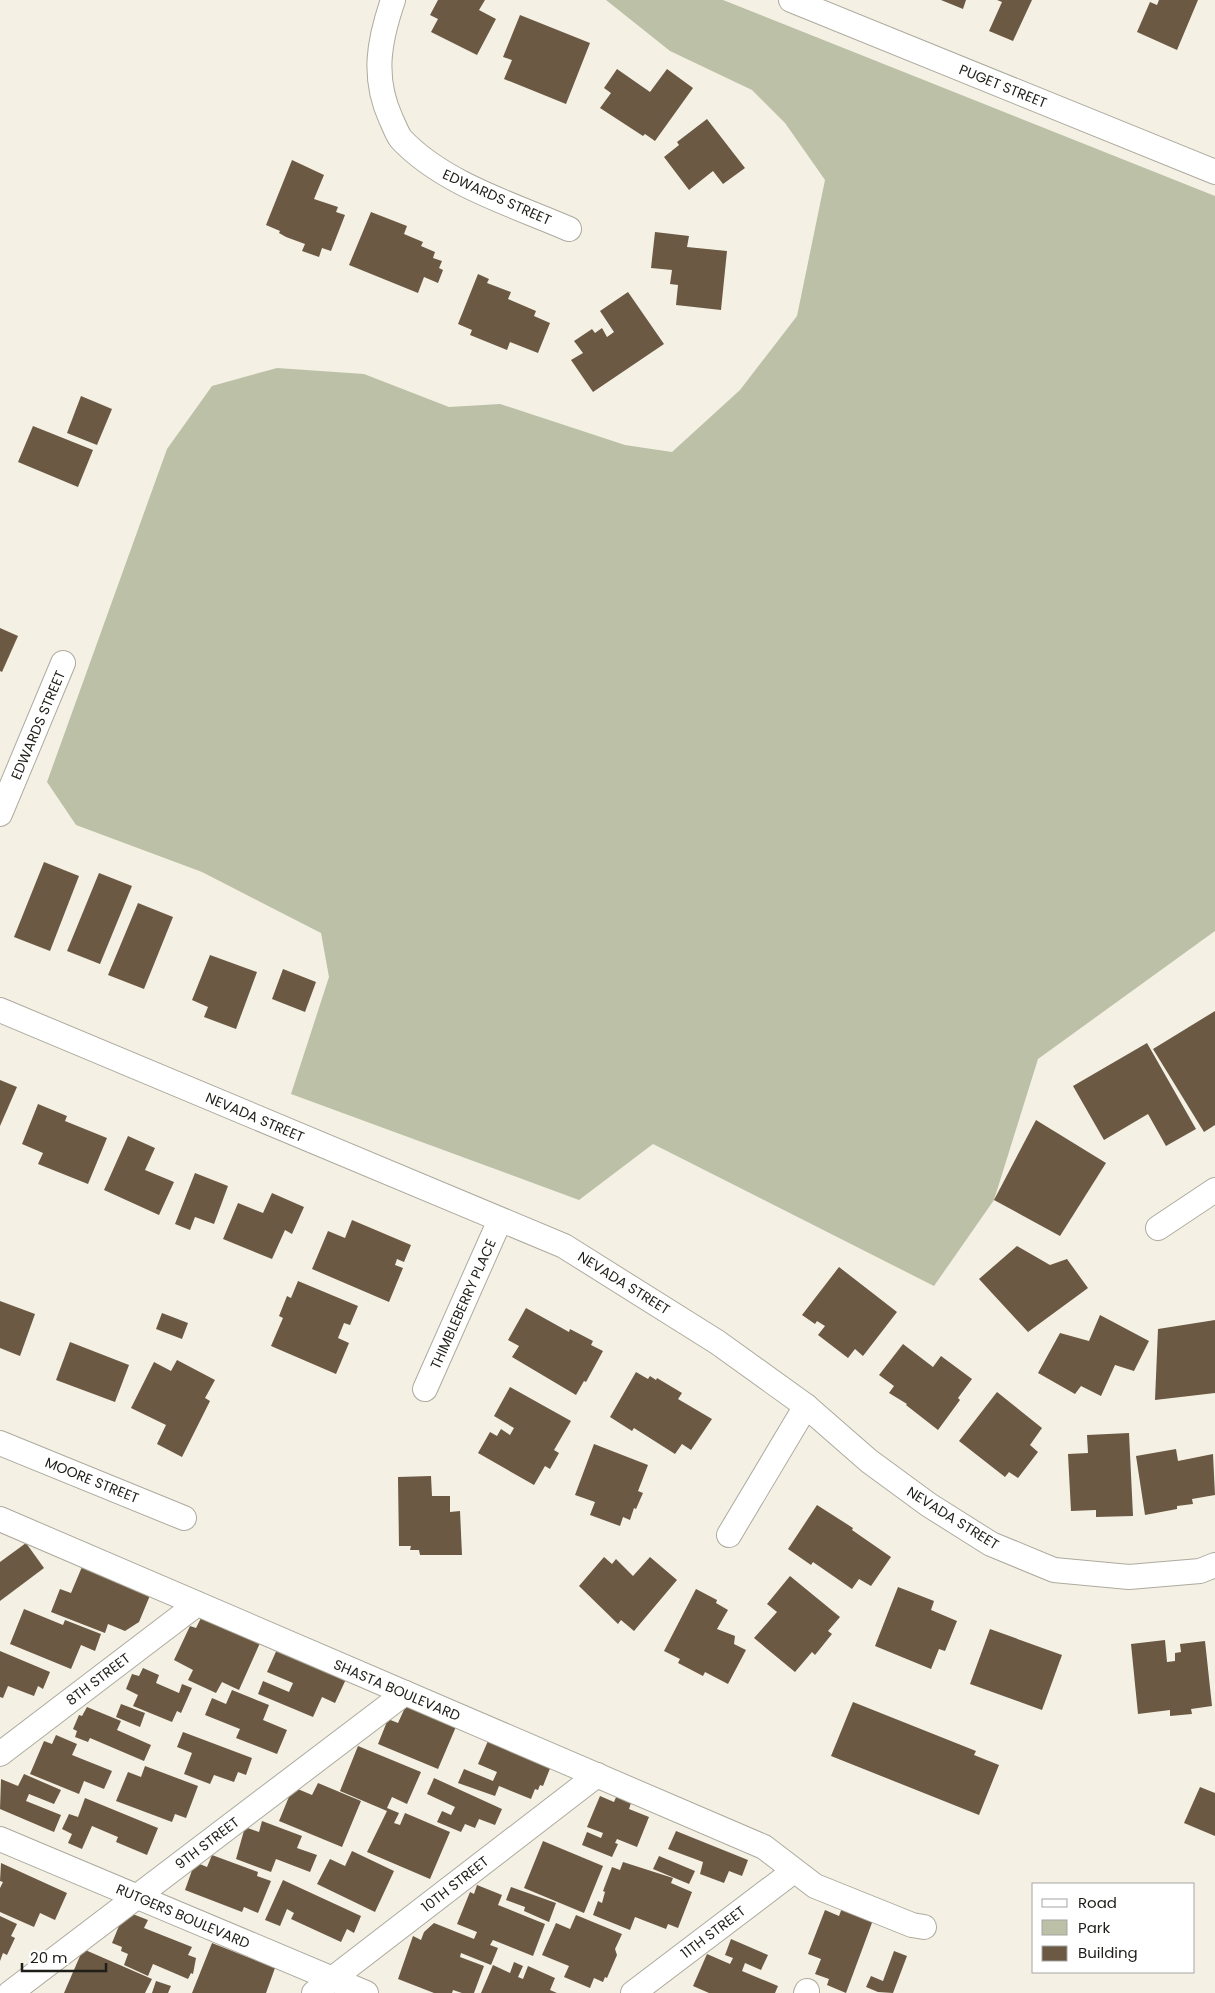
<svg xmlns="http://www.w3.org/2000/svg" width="1215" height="1993" font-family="Poppins,sans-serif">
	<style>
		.green { fill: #bcc0a6 }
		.building { fill: #6b5943 }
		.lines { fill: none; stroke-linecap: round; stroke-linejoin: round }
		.minor-casing { stroke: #adaa9e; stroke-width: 26 }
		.minor { stroke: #fff; stroke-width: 24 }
		.labels { text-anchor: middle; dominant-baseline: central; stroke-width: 5; stroke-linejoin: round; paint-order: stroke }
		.street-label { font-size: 14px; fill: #1f1e19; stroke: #fff }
	</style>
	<rect width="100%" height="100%" fill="#f4f1e4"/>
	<path class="green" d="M606 0H723L1215 196V931L1038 1059 994 1200 934 1286 653 1144 579 1200 291 1094 329 977 321 933 202 872 76 825 47 782 167 449 212 386 277 368 364 374 449 407 500 404 625 445 672 452 740 390 797 316 825 180 785 123 752 90 670 51Z"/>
	<g class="building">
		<path d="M438 0H485L479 10 496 19 477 55 431 32 438 19 430 15Z"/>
		<path d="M941 0H966L963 9Z"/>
		<path d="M997 0H1032L1013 41 989 31 1002 2Z"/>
		<path d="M1159 0H1198L1177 50 1137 32 1150 2 1157 5Z"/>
		<path d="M520 15 590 43 566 104 504 79 512 60 503 57Z"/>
		<path d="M617 69 650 92 667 69 693 88 655 141 645 134 643 136 600 108 611 93 604 88Z"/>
		<path d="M707 119 745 168 723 184 713 171 689 190 664 157 679 145 677 142Z"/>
		<path d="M292 160 324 175 314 199 338 207 336 212 345 215 331 251 322 248 319 257 302 251 305 244 286 237 279 233 280 231 266 225Z"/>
		<path d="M371 212 407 226 404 234 423 242 421 246 435 252 433 258 442 261 439 268 443 270 438 283 424 277 418 293 349 265Z"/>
		<path d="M655 232 689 236 687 247 727 251 721 310 676 305 678 285 670 284 672 270 651 268Z"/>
		<path d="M478 274 489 279 487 283 511 292 508 299 536 311 534 316 550 323 538 353 510 342 507 350 470 335 472 330 458 324Z"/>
		<path d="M628 292 664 344 593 392 571 360 583 353 574 341 592 329 595 333 602 328 607 337 614 332 600 311Z"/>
		<path d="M81 396 112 409 97 445 67 433Z"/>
		<path d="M33 426 93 450 78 487 18 462Z"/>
		<path d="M0 628 18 636 2 672 0 671Z"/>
		<path d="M44 862 79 876 50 951 14 937Z"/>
		<path d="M99 873 132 886 100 964 67 951Z"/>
		<path d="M138 903 173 917 144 989 108 975Z"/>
		<path d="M210 955 257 972 236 1029 204 1017 208 1007 192 1000Z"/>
		<path d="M283 969 316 982 305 1012 272 999Z"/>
		<path d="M1215 1011V1125L1204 1132 1153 1049Z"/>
		<path d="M1147 1043 1196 1129 1166 1146 1148 1114 1104 1140 1073 1086Z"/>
		<path d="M0 1080 17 1087 0 1126Z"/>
		<path d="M38 1104 67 1116 65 1121 107 1138 88 1184 38 1164 43 1153 22 1144Z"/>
		<path d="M1036 1120 1106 1163 1060 1236 994 1200Z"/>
		<path d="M128 1136 155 1148 145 1170 174 1182 159 1215 104 1190Z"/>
		<path d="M195 1173 228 1186 214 1224 195 1217 190 1230 175 1224Z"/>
		<path d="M272 1193 304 1207 292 1234 285 1230 272 1259 223 1239 238 1203 263 1213Z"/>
		<path d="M352 1220 411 1245 404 1262 397 1259 395 1265 403 1268 389 1302 312 1269 328 1231 345 1238Z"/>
		<path d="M1017 1246 1050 1265 1067 1259 1088 1288 1028 1332 979 1279Z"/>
		<path d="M839 1267 897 1312 863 1356 855 1349 848 1358 818 1335 825 1326 817 1321 815 1324 802 1315Z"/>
		<path d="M298 1281 358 1306 350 1325 344 1323 338 1338 349 1343 336 1374 271 1346 283 1318 279 1316 287 1296 291 1298Z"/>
		<path d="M0 1301 35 1314 20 1356 0 1348Z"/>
		<path d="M526 1308 569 1332 570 1329 593 1341 591 1345 603 1351 586 1382 584 1381 576 1395 512 1357 519 1346 508 1340Z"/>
		<path d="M162 1313 188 1323 182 1339 156 1329Z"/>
		<path d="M1100 1315 1149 1341 1134 1371 1115 1365 1101 1396 1081 1386 1075 1394 1038 1373 1060 1333 1089 1341Z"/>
		<path d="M1215 1320V1393L1155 1400 1158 1329Z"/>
		<path d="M70 1342 129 1365 115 1402 56 1380Z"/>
		<path d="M903 1344 933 1367 941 1356 972 1379 958 1398 960 1400 938 1430 906 1405 907 1404 889 1393 894 1386 879 1375Z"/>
		<path d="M177 1360 215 1380 205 1398 210 1401 182 1457 157 1444 166 1425 131 1408 154 1362 171 1371Z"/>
		<path d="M636 1372 648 1379 650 1376 656 1380 657 1378 682 1393 678 1399 712 1419 691 1450 682 1444 675 1454 634 1428 632 1431 610 1417Z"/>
		<path d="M510 1387 571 1421 554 1450 559 1453 550 1469 545 1466 534 1485 478 1453 490 1432 497 1436 501 1429 510 1435 514 1428 494 1416Z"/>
		<path d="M997 1392 1042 1428 1030 1445 1038 1452 1018 1478 1009 1472 1005 1477 959 1441Z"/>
		<path d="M1129 1433 1133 1516 1096 1517V1510L1071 1511 1068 1454 1088 1453 1087 1435Z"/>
		<path d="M594 1444 648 1465 638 1491 643 1493 636 1509 634 1508 630 1520 623 1517 620 1526 590 1515 595 1502 575 1495Z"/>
		<path d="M1176 1449 1178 1461 1213 1454 1215 1495 1192 1499 1193 1504 1177 1506V1509L1145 1515 1136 1456Z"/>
		<path d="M431 1476 432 1496H450V1512L460 1511 462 1555H420L419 1550H410L411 1546H399L398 1477Z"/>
		<path d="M817 1505 853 1528 852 1530 891 1557 871 1586 859 1579 852 1589 813 1562 811 1565 788 1549Z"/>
		<path d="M26 1543 44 1568 0 1601V1562Z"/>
		<path d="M604 1557 612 1564 616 1559 633 1576 650 1557 677 1580 634 1631 621 1620 618 1624 579 1586Z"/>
		<path d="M84 1562 151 1593 139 1622 125 1631 108 1624 105 1633 51 1612 60 1589 71 1593Z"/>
		<path d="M790 1576 840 1617 828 1631 832 1634 815 1655 812 1652 795 1672 754 1638 777 1612 767 1604Z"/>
		<path d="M898 1587 934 1601 931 1610 957 1621 945 1651 939 1649 931 1669 875 1646Z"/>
		<path d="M696 1589 717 1600 716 1603 728 1610 717 1629 735 1636 734 1644 746 1650 728 1684 705 1672 703 1676 678 1663 680 1659 664 1651Z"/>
		<path d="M24 1609 63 1625 65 1620 101 1634 95 1651 81 1645 71 1669 10 1644Z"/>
		<path d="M202 1616 260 1643 239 1690 222 1682 216 1693 188 1680 193 1670 174 1660 190 1626 196 1628Z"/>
		<path d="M990 1629 1062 1655 1042 1710 970 1684Z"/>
		<path d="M1165 1640 1167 1662 1175 1661V1653L1181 1652 1180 1644 1205 1641 1212 1706 1191 1709 1192 1714 1170 1716V1710L1138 1714 1131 1644Z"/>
		<path d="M278 1647 347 1677 335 1703 322 1697 313 1717 258 1694 263 1681 289 1692 293 1683 267 1672Z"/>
		<path d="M0 1651 50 1672 43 1689 38 1686 34 1696 8 1686 3 1698 0 1697Z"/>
		<path d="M143 1668 159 1675 156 1683 179 1693 182 1684 192 1688 181 1713 177 1711 172 1722 133 1706 138 1695 126 1689 132 1674 139 1676Z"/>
		<path d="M232 1690 269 1705 263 1720 287 1730 277 1754 236 1738 240 1729 205 1715 212 1698 226 1704Z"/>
		<path d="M408 1701 458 1722 438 1769 378 1744 388 1719 398 1723Z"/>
		<path d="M853 1702 976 1751 974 1755 999 1765 979 1815 831 1756Z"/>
		<path d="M121 1704 145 1713 140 1727 116 1717Z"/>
		<path d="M87 1707 121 1721 117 1730 151 1745 144 1761 90 1738 88 1742 75 1737 77 1731 73 1729 79 1715 82 1716Z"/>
		<path d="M183 1732 252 1758 246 1775 238 1772 234 1782 214 1775 210 1784 184 1774 192 1753 177 1747Z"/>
		<path d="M491 1734 551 1766 543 1786 540 1785 538 1790 535 1789 531 1799 499 1786 495 1796 458 1783 464 1769 493 1781 497 1772 478 1764Z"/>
		<path d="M56 1735 77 1744 72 1755 112 1771 104 1789 84 1781 79 1794 30 1774 44 1741 52 1744Z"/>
		<path d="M358 1746 421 1772 407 1804 392 1797 387 1808 399 1813 394 1823 400 1825 405 1813 450 1832 430 1879 367 1852 387 1811 340 1791Z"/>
		<path d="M145 1766 198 1786 186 1818 175 1814 172 1822 116 1801 128 1772 141 1777Z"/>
		<path d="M24 1774 61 1790 54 1804 29 1794 26 1801 61 1815 54 1832 0 1809 1 1779 18 1786Z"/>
		<path d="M434 1778 502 1809 495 1825 479 1819 475 1828 465 1824 461 1832 437 1822 442 1811 451 1815 455 1807 427 1794Z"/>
		<path d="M318 1783 361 1801 342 1847 279 1821 293 1787 312 1795Z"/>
		<path d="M1200 1787 1215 1793V1836L1184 1823Z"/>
		<path d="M617 1795 632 1800 629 1809 649 1817 637 1847 617 1839 615 1843 618 1844 612 1857 582 1845 587 1832 601 1838 603 1833 587 1827 600 1796 614 1802Z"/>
		<path d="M85 1798 158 1828 147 1855 116 1842 118 1837 92 1826 82 1849 68 1843 72 1834 62 1829 69 1814 78 1817Z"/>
		<path d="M262 1821 302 1836 297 1848 317 1855 310 1872 276 1859 271 1872 236 1859 245 1827 259 1832Z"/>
		<path d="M676 1831 748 1860 742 1876 729 1871 724 1883 700 1874 703 1862 668 1849Z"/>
		<path d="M543 1841 603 1866 584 1913 524 1888Z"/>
		<path d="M352 1851 394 1871 375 1912 317 1884 330 1859 345 1866Z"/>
		<path d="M212 1855 258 1872 257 1876 271 1881 258 1913 244 1907 242 1912 185 1890 195 1862 207 1867Z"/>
		<path d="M659 1856 695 1871 689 1884 653 1869Z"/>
		<path d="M623 1862 673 1878 671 1883 692 1892 678 1928 668 1924 666 1929 635 1917 630 1930 593 1915 598 1901 602 1903 605 1892 603 1891 612 1867 620 1870Z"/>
		<path d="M1 1863 67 1893 55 1920 40 1913 34 1927 0 1912V1888L3 1882 0 1881Z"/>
		<path d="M283 1880 361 1916 354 1933 347 1929 341 1942 291 1919 294 1913 287 1909 280 1926 265 1920Z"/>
		<path d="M477 1885 502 1895 498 1905 545 1924 533 1956 493 1940 490 1945 498 1948 491 1965 461 1953 460 1957 484 1966 474 1993H462L453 1990 452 1993H434L398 1979 413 1936 421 1940 424 1932 434 1923 474 1939 477 1932 457 1924 470 1892 474 1894Z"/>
		<path d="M511 1887 556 1903 549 1922 524 1911 525 1907 506 1900Z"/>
		<path d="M842 1908 873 1920 846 1993 827 1985 829 1979 815 1974 821 1959 808 1954 825 1910 839 1916Z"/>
		<path d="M125 1911 148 1920 144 1928 192 1947 188 1955 196 1958 193 1974 191 1973 188 1979 153 1964 148 1976 124 1965 128 1954 121 1951 122 1947 112 1943Z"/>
		<path d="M576 1915 622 1934 615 1949 617 1955 607 1978 605 1977 603 1982 594 1978 590 1988 564 1977 569 1966 542 1955 556 1923 570 1929Z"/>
		<path d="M0 1916 17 1924 11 1936 15 1938 7 1955 3 1953 0 1961Z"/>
		<path d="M731 1939 768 1955 761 1970 745 1963 742 1971 778 1986 775 1993H709L693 1986 707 1954 730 1964 733 1958 725 1955Z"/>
		<path d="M212 1943 275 1968 266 1993H192Z"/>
		<path d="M83 1949 152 1979 145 1993H64Z"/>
		<path d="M894 1951 907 1956 893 1993 878 1992 866 1987 871 1976 883 1981Z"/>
		<path d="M514 1962 523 1966 518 1977 523 1979 528 1966 555 1978 550 1990 557 1993H481L493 1965 510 1973Z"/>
		<path d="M156 1981 171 1986 168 1993H152Z"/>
	</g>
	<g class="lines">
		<defs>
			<g id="minor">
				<path d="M393 0C379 41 372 77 391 119 394 125 397 134 401 139 443 184 514 205 569 229"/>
				<path d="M791 0 1215 172"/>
				<path d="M0 814 63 663"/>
				<path d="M0 1010 564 1246 717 1342 806 1406 869 1461 929 1505 991 1544 1054 1570 1129 1577 1200 1571 1215 1565"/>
				<path d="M1158 1228 1215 1190"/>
				<path d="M425 1389 500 1220"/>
				<path d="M0 1443 184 1518"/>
				<path d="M0 1519 764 1847 815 1886 912 1925 924 1927"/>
				<path d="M729 1535 806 1406"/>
				<path d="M0 1754 197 1604"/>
				<path d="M0 1839 366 1993"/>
				<path d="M10 1993 405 1693"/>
				<path d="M314 1993 597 1775"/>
				<path d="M633 1993 786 1877 789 1867"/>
				<path d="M806 1993 807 1991"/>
			</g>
		</defs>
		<use href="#minor" class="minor-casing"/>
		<use href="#minor" class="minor"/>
	</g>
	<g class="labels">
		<g class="street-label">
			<text transform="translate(1003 86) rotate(22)">PUGET STREET</text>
			<text transform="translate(497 197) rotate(24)">EDWARDS STREET</text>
			<text transform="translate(38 725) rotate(-67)">EDWARDS STREET</text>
			<text transform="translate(255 1117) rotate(23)">NEVADA STREET</text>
			<text transform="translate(624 1283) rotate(32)">NEVADA STREET</text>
			<text transform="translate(463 1304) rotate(-66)">THIMBLEBERRY PLACE</text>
			<text transform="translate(92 1480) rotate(22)">MOORE STREET</text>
			<text transform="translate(953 1518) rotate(32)">NEVADA STREET</text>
			<text transform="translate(98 1679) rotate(-37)">8TH STREET</text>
			<text transform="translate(397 1690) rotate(23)">SHASTA BOULEVARD</text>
			<text transform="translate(207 1843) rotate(-37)">9TH STREET</text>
			<text transform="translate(455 1884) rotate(-38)">10TH STREET</text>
			<text transform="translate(183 1916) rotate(23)">RUTGERS BOULEVARD</text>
			<text transform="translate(713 1932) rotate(-37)">11TH STREET</text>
		</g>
	</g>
	<rect x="1032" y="1883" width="162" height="90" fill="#ffffff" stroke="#a5a5a3"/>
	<rect x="1042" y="1899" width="25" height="8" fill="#ffffff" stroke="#a5a5a3"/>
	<text x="1078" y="1908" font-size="15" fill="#1f1e19">Road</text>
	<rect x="1042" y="1920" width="25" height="15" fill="#bcc0a6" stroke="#a5a5a3"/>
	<text x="1078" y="1933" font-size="15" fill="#1f1e19">Park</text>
	<rect x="1042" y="1946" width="25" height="15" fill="#6b5943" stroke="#a5a5a3"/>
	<text x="1078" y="1958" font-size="15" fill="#1f1e19">Building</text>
	<path d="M22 1963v8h84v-8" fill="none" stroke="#1f1e19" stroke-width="2.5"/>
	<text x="30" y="1963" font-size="15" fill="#1f1e19" stroke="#ffffff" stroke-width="4" paint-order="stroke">20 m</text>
</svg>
